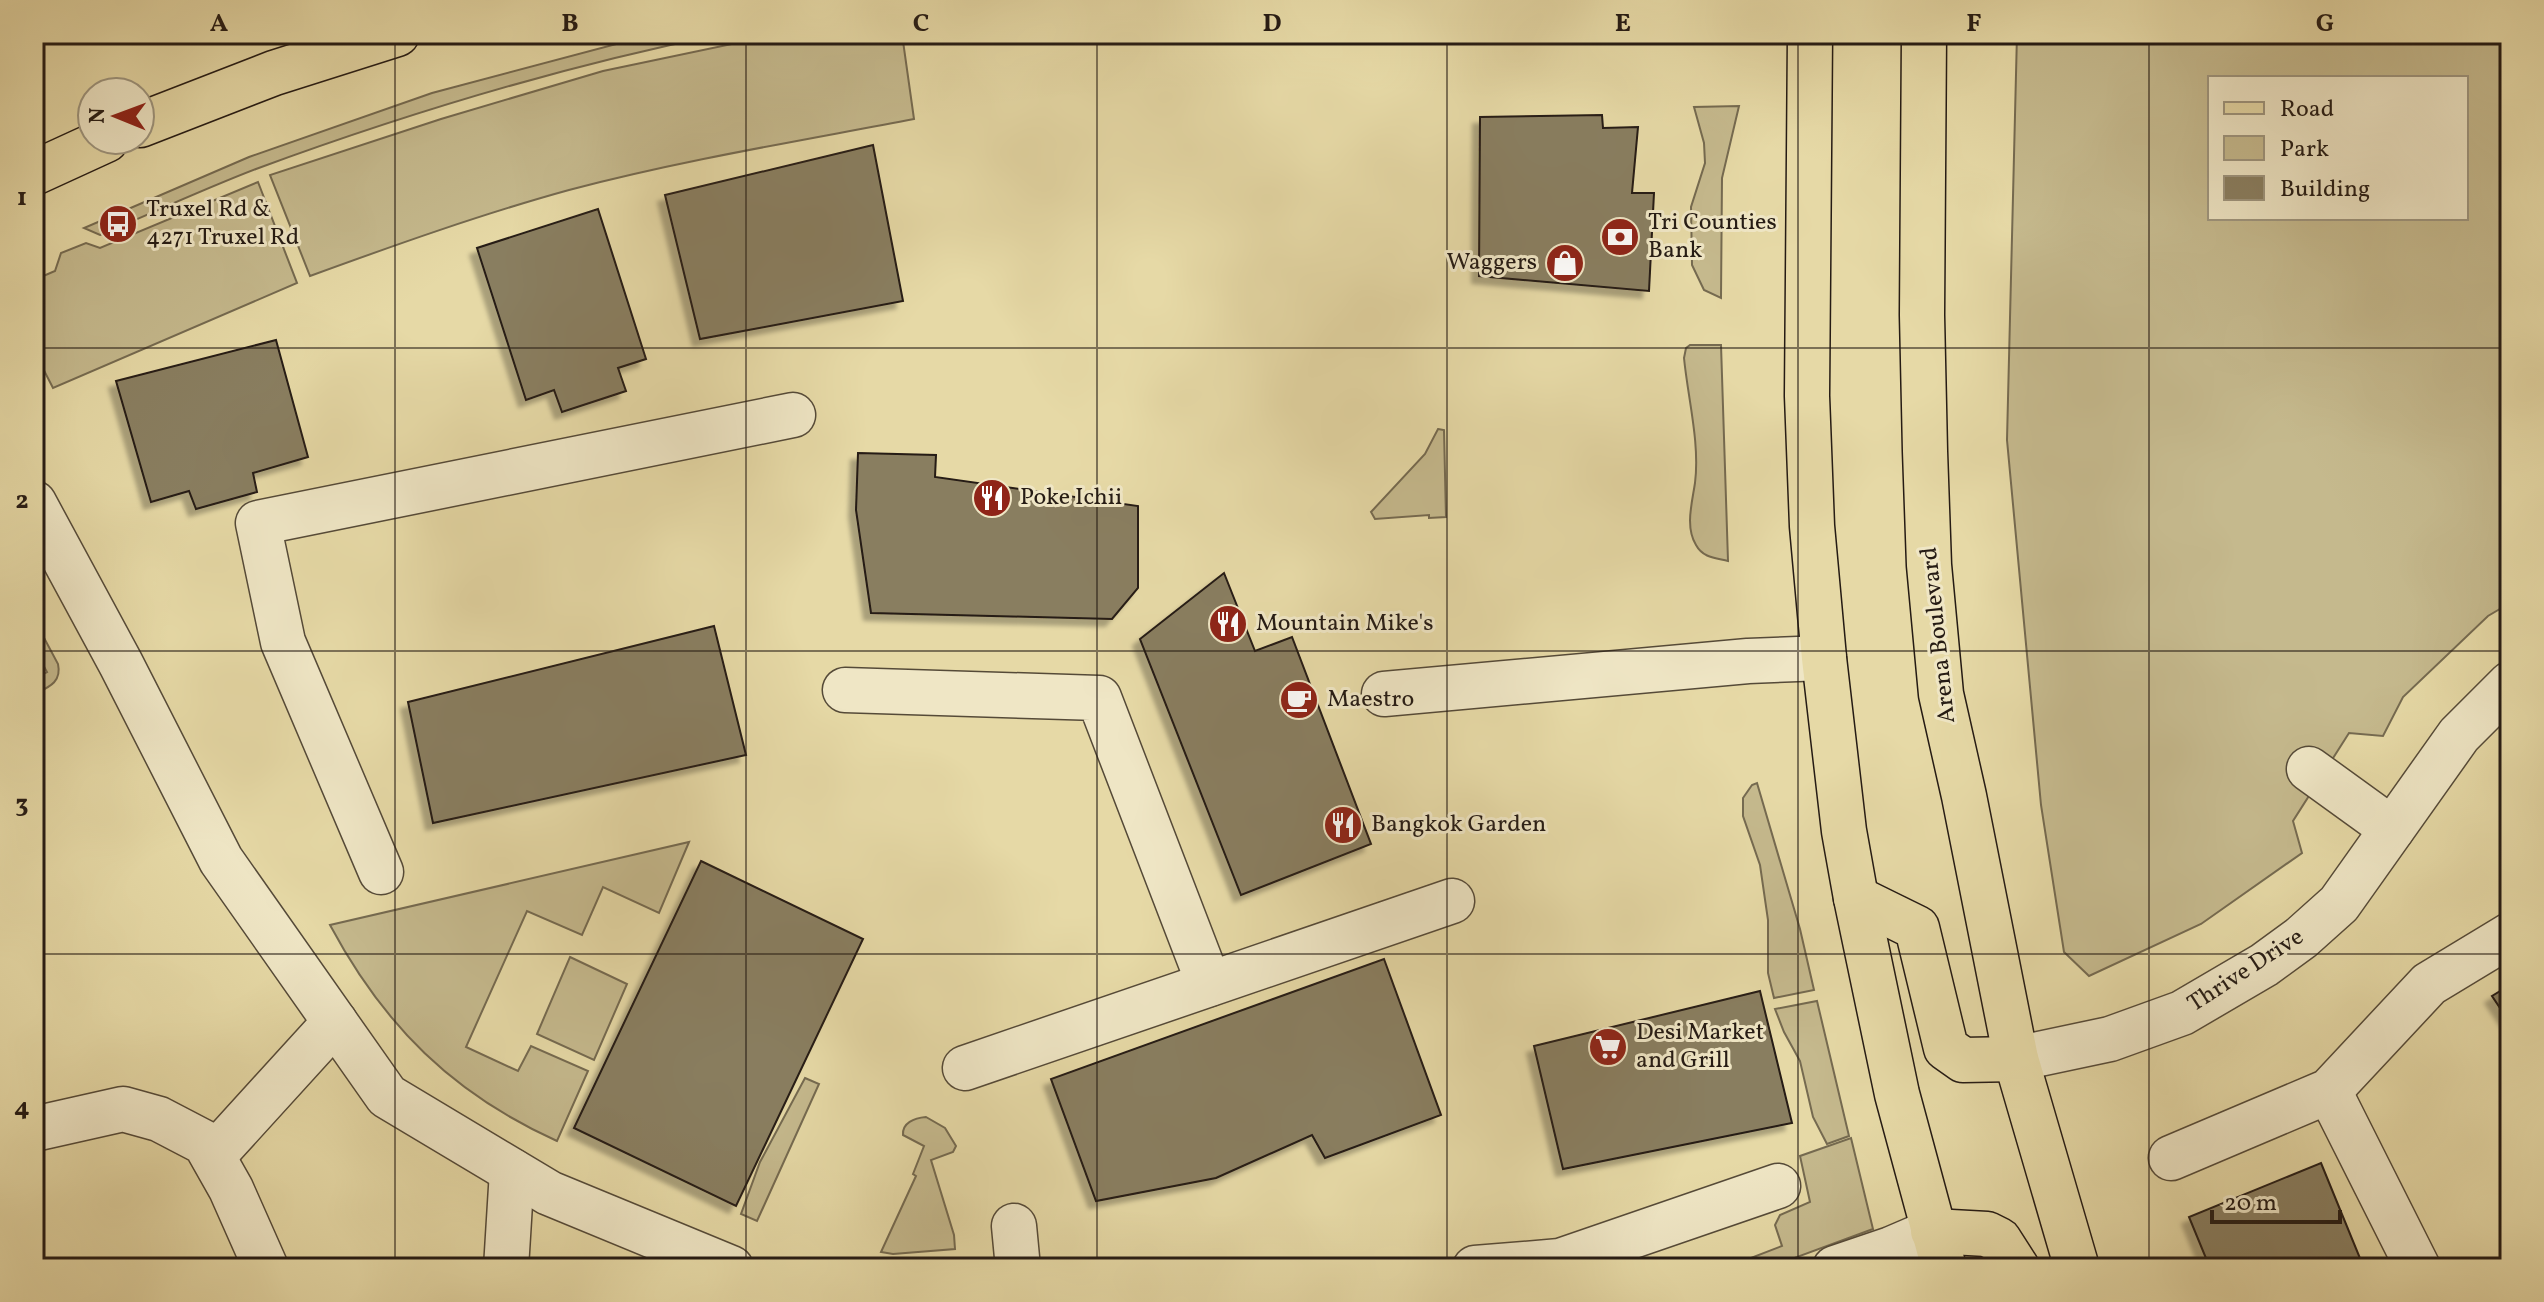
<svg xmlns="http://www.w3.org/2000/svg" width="2544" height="1302" font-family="Vollkorn,serif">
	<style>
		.green { fill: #c5b98d; stroke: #756a50; stroke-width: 2; fill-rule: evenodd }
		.building { fill: #897e60; stroke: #251b14; stroke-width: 2; filter: url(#shadow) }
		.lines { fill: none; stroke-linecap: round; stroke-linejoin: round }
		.minor-casing { stroke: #554a38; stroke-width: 47 }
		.major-casing { stroke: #251b14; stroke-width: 47 }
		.minor { stroke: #efe6c5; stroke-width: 44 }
		.major { stroke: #e6d9a6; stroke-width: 44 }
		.grid { fill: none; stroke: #251b14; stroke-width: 2; stroke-opacity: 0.55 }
		.labels { text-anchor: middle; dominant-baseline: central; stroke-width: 6; stroke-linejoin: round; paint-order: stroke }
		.poi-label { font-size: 24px; fill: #251b14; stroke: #efe6c5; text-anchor: start }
		.street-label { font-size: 24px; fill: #251b14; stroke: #efe6c5 }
		.neatline { fill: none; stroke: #251b14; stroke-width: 3 }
		.grid-label { font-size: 26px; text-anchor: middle; font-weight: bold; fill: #251b14 }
	</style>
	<defs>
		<filter id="shadow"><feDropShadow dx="-7" dy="7" stdDeviation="2" flood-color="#0004"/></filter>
	</defs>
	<rect width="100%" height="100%" fill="#e6d9a6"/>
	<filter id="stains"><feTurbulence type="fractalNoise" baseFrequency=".0025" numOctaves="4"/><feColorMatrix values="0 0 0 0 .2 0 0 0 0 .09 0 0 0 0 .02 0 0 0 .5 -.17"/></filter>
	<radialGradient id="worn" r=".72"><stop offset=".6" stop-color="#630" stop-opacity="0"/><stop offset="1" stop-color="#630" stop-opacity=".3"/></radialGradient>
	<g class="green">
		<path d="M654 34H722C564 66 408 113 256 169 204 189 152 213 100 235L84 228 249 157 432 93Z"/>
		<path d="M779 34H902L914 119C799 141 683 160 569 190 482 214 395 245 310 276L270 175 441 119 603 71Z"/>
		<path d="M2017 34H2510V603L2488 616 2403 697 2383 736 2349 733 2293 821 2302 853 2201 924 2089 976 2064 952 2041 805 2007 440ZM2210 78H2466V218H2210Z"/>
		<path d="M1739 106 1722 178 1721 298 1704 290 1692 265 1691 207 1705 163 1704 143 1694 107Z"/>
		<path d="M258 182 297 283 53 388 34 351V280L55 271 61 253 86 243 100 248Z"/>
		<path d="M1690 345H1721L1728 561C1716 558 1703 558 1696 545 1685 527 1692 503 1695 483 1700 443 1688 399 1684 358L1686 348Z"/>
		<path d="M1438 429 1444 430 1446 517 1429 518V515L1375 519 1371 512 1425 454Z"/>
		<path d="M34 619 58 664C62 682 49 687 35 694L34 679 47 672 34 648Z"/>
		<path d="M1757 783 1800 929 1814 990 1774 998 1768 973V920L1760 865 1743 816V798L1752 785Z"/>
		<path d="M689 842 659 913 603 887 582 935 527 911 466 1047 518 1071 531 1046 588 1071 557 1141C453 1094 384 1026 330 925Z"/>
		<path d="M570 957 627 984 594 1060 537 1034Z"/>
		<path d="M1817 1001 1849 1136 1827 1144 1813 1117 1800 1061 1784 1032 1775 1009Z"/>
		<path d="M805 1078 819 1084 757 1221 741 1214 760 1162Z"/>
		<path d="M926 1117 945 1128 956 1146 953 1152 931 1160 954 1235 955 1249 893 1254 881 1252 916 1176 913 1174 924 1146 903 1135C902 1123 914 1118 926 1117Z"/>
		<path d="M1851 1138 1873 1229 1767 1268H1725L1782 1246 1775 1225 1780 1215 1810 1202 1800 1156Z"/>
	</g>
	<g class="building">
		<path d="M1602 115 1603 128 1638 127 1632 193H1654L1649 291 1479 276 1480 117Z"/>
		<path d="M873 145 903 301 700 339 665 195Z"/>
		<path d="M598 209 646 359 618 368 626 391 562 412 554 390 526 400 477 248Z"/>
		<path d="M276 340 308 457 253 473 257 492 196 509 189 491 151 502 116 381Z"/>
		<path d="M858 453 936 455 935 477 1138 506V588L1112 619 871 613 856 510Z"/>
		<path d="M1224 573 1255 651 1292 637 1371 844 1241 895 1140 639Z"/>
		<path d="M714 626 746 755 433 823 408 702Z"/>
		<path d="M701 861 863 939 736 1206 574 1128Z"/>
		<path d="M1384 959 1441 1115 1325 1158 1312 1135 1216 1178 1096 1201 1051 1079Z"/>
		<path d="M2510 985V1023L2492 996Z"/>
		<path d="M1760 991 1792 1123 1563 1169 1534 1046Z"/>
		<path d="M2321 1163 2364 1268H2210L2189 1217Z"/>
	</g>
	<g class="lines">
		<defs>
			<g id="minor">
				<path d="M34 503 121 664 221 860 387 1096 549 1193 731 1268"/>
				<path d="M845 690 1099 698 1209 984"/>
				<path d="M1384 694 1748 661 1824 658"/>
				<path d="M2309 769 2392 829"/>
				<path d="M381 872 283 642 258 523 793 415"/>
				<path d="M2016 1059 2110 1039 2182 1013 2264 965 2301 938 2339 904 2459 735 2510 684"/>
				<path d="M965 1068 1452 901"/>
				<path d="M2329 1091 2418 1268"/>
				<path d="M34 1129 123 1109 159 1119 205 1143 231 1189 266 1268"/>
				<path d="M213 1156 335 1022"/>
				<path d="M2171 1158 2329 1091 2429 984 2510 935"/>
				<path d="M1014 1226 1018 1268"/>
				<path d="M506 1268 512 1171"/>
				<path d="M1475 1268 1560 1261 1778 1186"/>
				<path d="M1835 1268 1891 1249 1933 1231"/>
			</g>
			<g id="major">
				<path d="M1810 34 1807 396 1812 526 1824 658 1844 831 1856 898 1897 1094 1944 1268"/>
				<path d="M1924 34 1922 315 1925 451 1929 565 1941 694 1964 796 2016 1059 2077 1268"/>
				<path d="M140 125 274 73 397 34"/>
				<path d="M34 173 106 140"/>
				<path d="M1856 898 1917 928 1946 1048 1963 1060 2016 1059"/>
				<path d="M1933 1231 1987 1234 1999 1240 2017 1268"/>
			</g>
		</defs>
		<use href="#minor" class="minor-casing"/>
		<use href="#major" class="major-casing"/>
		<use href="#minor" class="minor"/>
		<use href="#major" class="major"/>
	</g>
	<path class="grid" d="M395 34V1268M746 34V1268M1097 34V1268M1447 34V1268M1798 34V1268M2149 34V1268M34 348H2510M34 651H2510M34 954H2510"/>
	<defs>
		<symbol id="bus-disc" viewBox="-11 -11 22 22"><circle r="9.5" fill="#8f2418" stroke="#efe6c5"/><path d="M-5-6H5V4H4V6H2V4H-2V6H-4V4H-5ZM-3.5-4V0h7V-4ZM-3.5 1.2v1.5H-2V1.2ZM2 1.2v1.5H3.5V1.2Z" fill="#fff"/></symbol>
		<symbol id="bank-disc" viewBox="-11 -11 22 22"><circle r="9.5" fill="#8f2418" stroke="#efe6c5"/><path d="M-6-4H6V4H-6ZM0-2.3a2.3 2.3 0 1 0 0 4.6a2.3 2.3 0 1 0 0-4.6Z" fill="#fff"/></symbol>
		<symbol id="shop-disc" viewBox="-11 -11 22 22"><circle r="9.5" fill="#8f2418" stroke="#efe6c5"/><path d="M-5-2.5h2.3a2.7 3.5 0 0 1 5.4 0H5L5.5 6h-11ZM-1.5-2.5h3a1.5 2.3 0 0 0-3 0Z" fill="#fff"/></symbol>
		<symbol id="restaurant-disc" viewBox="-11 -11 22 22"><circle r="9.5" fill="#8f2418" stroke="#efe6c5"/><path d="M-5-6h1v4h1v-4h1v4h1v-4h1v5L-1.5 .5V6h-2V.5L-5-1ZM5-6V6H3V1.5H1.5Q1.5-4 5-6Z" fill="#fff"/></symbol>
		<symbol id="cafe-disc" viewBox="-11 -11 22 22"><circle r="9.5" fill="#8f2418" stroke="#efe6c5"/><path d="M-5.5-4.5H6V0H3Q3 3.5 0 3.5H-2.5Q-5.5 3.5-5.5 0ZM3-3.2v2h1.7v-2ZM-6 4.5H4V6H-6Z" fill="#fff"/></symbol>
		<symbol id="supermarket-disc" viewBox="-11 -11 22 22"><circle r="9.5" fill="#8f2418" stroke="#efe6c5"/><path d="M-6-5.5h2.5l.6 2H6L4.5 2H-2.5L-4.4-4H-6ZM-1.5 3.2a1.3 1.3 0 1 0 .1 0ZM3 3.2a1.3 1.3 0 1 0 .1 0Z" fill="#fff"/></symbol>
	</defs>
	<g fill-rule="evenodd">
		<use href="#bus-disc" x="96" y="202" width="44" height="44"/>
		<use href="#bank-disc" x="1598" y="215" width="44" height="44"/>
		<use href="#shop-disc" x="1543" y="241" width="44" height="44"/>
		<use href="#restaurant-disc" x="970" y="476" width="44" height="44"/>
		<use href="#restaurant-disc" x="1206" y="602" width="44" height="44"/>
		<use href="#cafe-disc" x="1277" y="678" width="44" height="44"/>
		<use href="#restaurant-disc" x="1321" y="803" width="44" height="44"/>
		<use href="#supermarket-disc" x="1586" y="1025" width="44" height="44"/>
	</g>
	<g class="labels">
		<g class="poi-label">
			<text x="146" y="210">Truxel Rd &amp;<tspan x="146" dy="28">4271 Truxel Rd</tspan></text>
			<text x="1648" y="223">Tri Counties<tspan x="1648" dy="28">Bank</tspan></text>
			<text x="1537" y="263" text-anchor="end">Waggers</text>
			<text x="1020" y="498">Poke Ichii</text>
			<text x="1256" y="624">Mountain Mike's</text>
			<text x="1327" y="700">Maestro</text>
			<text x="1371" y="825">Bangkok Garden</text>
			<text x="1636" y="1033">Desi Market<tspan x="1636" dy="28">and Grill</tspan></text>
		</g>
		<g class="street-label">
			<text transform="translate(1939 635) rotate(-96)">Arena Boulevard</text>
			<text transform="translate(2246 971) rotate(-33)">Thrive Drive</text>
		</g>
	</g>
	<rect width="2544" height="1302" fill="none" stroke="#e6d9a6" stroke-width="88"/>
	<rect x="2208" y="76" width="260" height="144" fill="#efe6c5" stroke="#9e957e" stroke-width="2"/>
	<rect x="2224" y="102" width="40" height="12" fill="#e6d9a6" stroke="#9e957e" stroke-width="2"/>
	<text x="2280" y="116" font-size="24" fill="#251b14">Road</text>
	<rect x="2224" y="136" width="40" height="24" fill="#c5b98d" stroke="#9e957e" stroke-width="2"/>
	<text x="2280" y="156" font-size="24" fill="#251b14">Park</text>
	<rect x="2224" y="176" width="40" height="24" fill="#897e60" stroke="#9e957e" stroke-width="2"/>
	<text x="2280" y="196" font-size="24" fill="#251b14">Building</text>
	<g transform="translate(116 116) rotate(271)"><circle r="38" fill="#efe6c5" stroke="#9e957e" stroke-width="2"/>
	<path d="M0-6L14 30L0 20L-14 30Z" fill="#8f2418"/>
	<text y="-12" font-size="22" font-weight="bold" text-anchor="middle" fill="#251b14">N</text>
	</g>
	<path d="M2212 1210v12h128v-12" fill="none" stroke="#251b14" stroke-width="4"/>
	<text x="2224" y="1210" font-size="24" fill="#251b14" stroke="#efe6c5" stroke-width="6" paint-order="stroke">20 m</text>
	<rect x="44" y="44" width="2456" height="1214" class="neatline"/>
	<g class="grid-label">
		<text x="219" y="31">A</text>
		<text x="570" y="31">B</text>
		<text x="921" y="31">C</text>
		<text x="1272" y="31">D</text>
		<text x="1623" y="31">E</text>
		<text x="1974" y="31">F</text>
		<text x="2325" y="31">G</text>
		<text x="22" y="205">1</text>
		<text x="22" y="508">2</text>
		<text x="22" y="812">3</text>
		<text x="22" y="1115">4</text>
	</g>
	<rect width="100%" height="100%" filter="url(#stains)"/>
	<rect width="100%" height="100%" fill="url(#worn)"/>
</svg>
